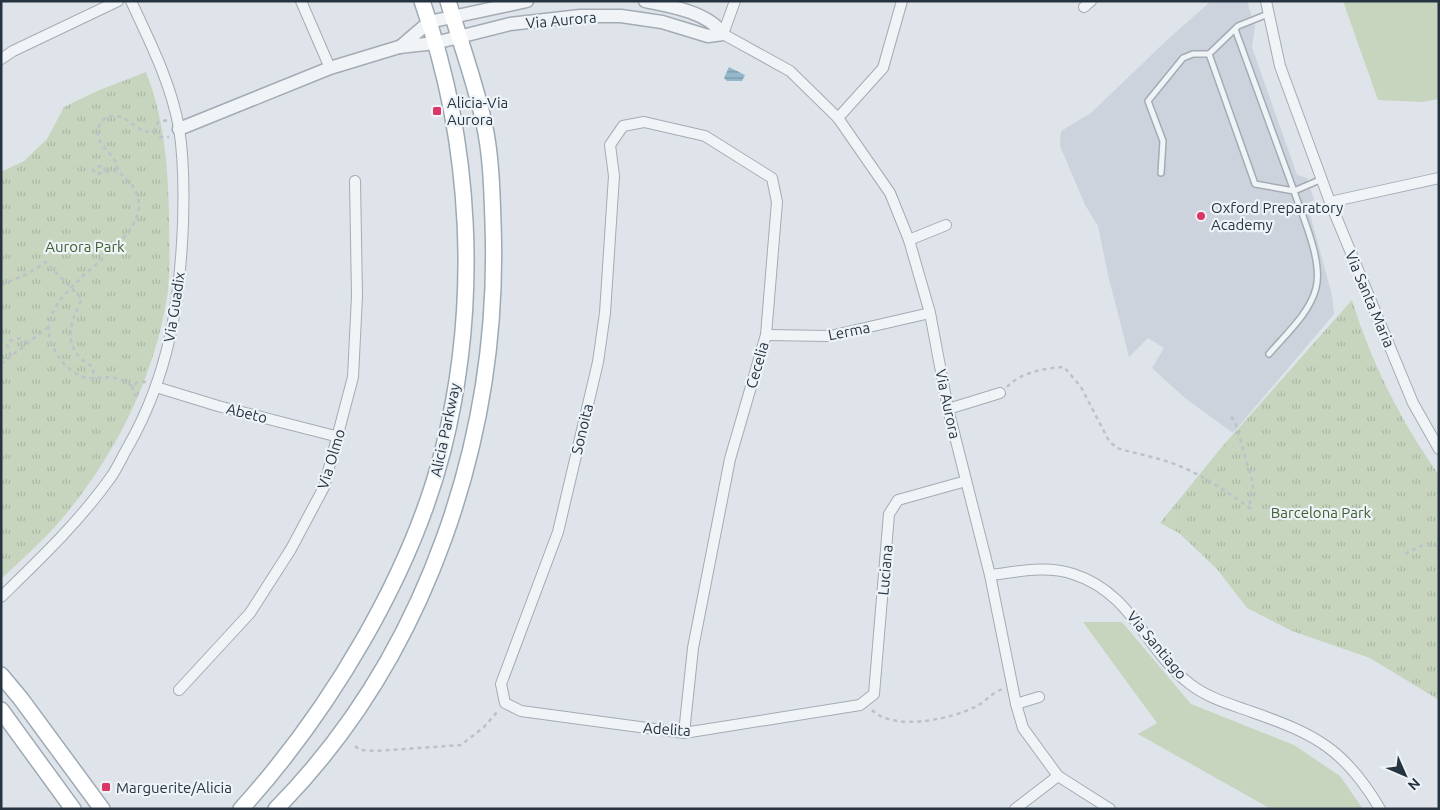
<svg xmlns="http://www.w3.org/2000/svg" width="1440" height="810" font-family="Ubuntu,sans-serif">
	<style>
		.built { fill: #ccd3dc }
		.grass { fill: #c7d4be }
		.park { fill: url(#park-tufts) }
		.water { fill: url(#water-rules) }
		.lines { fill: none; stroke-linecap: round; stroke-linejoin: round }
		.service-casing { stroke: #a3acb4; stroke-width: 8 }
		.minor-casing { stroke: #a3acb4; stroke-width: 12 }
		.tertiary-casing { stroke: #a3acb4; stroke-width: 15 }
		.primary-casing { stroke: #9caab6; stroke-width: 18 }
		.path { stroke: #bcc2c8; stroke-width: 2.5; stroke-dasharray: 4 4; stroke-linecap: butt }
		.service { stroke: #f1f4f7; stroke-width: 5 }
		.minor { stroke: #f1f4f7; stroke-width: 10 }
		.tertiary { stroke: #f1f4f7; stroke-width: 12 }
		.primary { stroke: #fff; stroke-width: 15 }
		.poi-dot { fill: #db3665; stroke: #eef3f7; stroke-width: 2 }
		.labels { text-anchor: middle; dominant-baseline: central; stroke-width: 4.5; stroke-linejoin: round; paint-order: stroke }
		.street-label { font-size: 15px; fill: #263442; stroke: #eef3f7 }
		.poi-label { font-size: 15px; fill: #263442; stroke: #eef3f7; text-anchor: start }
		.park-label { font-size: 15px; fill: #405f32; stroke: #eef3f7 }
	</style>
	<defs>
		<pattern id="park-tufts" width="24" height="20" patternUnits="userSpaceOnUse" patternTransform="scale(1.25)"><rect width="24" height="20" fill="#c7d4be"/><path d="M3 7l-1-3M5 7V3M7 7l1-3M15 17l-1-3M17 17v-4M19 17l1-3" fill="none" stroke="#abb7a4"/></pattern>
		<pattern id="water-rules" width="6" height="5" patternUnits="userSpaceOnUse" patternTransform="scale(1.25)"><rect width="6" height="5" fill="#95b8cd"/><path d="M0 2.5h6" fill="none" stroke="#7996a8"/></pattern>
	</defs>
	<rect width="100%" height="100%" fill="#dee4e9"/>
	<path class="built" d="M1211 1H1247L1255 27 1252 47 1297 175 1307 178 1314 200 1307 203 1332 295 1334 314 1233 433 1185 398 1152 368 1164 348 1148 338 1129 357 1108 275 1098 226 1085 205 1060 146 1061 131 1091 113 1167 40Z"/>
	<g class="grass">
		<path d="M1343 1H1439V99L1422 102 1378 100Z"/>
		<path d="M1083 622H1122L1191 704 1294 745 1340 776 1363 809H1271L1138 734 1157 723Z"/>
	</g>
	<g class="park">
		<path d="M146 72C164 118 168 165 169 214 169 241 171 270 167 297 154 379 114 458 60 521 42 542 21 560 1 579V172L24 161 47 139 64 107 97 91Z"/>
		<path d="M1352 300C1371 362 1401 422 1439 475V700L1370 658 1292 631 1247 608 1217 569 1179 533 1160 523 1221 448Z"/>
	</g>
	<path class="water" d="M729 67 745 75 742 81H727L724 78Z"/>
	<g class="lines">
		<defs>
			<g id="service">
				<path d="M1235 29 1294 191 1255 184 1209 54 1235 29 1238 26 1268 14"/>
				<path d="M1161 173 1163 141 1148 101 1183 58 1193 54H1209"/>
				<path d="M1269 354C1285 335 1310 313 1316 288 1323 261 1303 218 1294 191L1322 179"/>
			</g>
			<g id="minor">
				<path d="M301 1 330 68"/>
				<path d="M735 1 723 34 790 71 838 118 890 193 909 240 930 313 948 409 990 575 1016 704 1023 728 1058 776 1110 809"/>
				<path d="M1266 1 1280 66 1330 202 1413 403 1439 449"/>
				<path d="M1084 7 1091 1"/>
				<path d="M1 59 13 51 118 1"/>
				<path d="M838 118 883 68 902 1"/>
				<path d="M1330 202 1439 178"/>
				<path d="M909 240 946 225"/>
				<path d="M766 335 830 336 930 313"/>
				<path d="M156 387 218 406 339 437"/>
				<path d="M948 409 1000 393"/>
				<path d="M990 575C1017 572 1046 565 1073 574 1133 593 1145 650 1190 684 1208 698 1230 704 1252 712 1315 734 1345 749 1380 809"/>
				<path d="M1 597C40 559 79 522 111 477 118 467 123 455 129 445 169 374 180 302 183 223 184 192 184 159 179 128 171 83 150 42 131 1"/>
				<path d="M179 690 250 613 291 549 324 487 353 377 357 296 355 181"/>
				<path d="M1016 704 1039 697"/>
				<path d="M684 733 693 648 730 459 766 335 777 202 772 178 705 136 644 122 623 126 610 145 614 176 605 313 598 362 558 532 501 684 505 703 521 711 684 733 860 705 874 694 889 514 898 500 966 481"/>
				<path d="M1015 809 1058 776"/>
			</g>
			<g id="tertiary">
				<path d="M400 47 429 22 527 1"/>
				<path d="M179 129 330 68 399 47 435 43 510 24 580 16H621L662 22 708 36 723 34C708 12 670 6 645 1"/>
			</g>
			<g id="primary">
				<path d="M1 675 21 699 102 809"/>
				<path d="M1 710 73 809"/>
				<path d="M241 809C329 712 411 576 443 450 480 303 472 143 422 1"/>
				<path d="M276 809C427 656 501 435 493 223 492 190 491 154 484 123 475 82 460 41 448 1"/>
			</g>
		</defs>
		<use href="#service" class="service-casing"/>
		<use href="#minor" class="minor-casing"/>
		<use href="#tertiary" class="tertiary-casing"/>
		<use href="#primary" class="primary-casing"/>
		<g class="path">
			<path d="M154 131 159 137H169"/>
			<path d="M106 171 102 165 93 170 97 174 117 170"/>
			<path d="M1 285 27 274 46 262 82 299C68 326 62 350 93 367L94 379"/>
			<path d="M11 356 7 345 10 341 21 338 27 343"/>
			<path d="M1 364 48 327"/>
			<path d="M146 382H138L132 386C127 383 121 378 115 378 97 375 91 384 72 371 63 364 58 357 53 347 28 298 119 260 136 219 140 209 140 199 135 190 131 182 124 179 120 172 116 168 117 163 114 159 107 148 91 139 101 123 103 119 108 116 113 116 129 114 137 136 154 131L158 122 168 120"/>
			<path d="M132 386 135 395 140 398"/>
			<path d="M1007 387C1020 373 1044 368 1064 367L1081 387 1109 441 1117 448C1136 454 1157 457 1177 465 1205 476 1228 493 1253 510"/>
			<path d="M1231 417 1235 421 1253 484 1249 508"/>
			<path d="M1405 554 1423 545 1439 546"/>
			<path d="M872 710C894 732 952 719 977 706 986 701 994 691 1003 689"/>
			<path d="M355 746 360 750 376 751 461 745 484 727 498 711"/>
		</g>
		<use href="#service" class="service"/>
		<use href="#minor" class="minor"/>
		<use href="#tertiary" class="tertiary"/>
		<use href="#primary" class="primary"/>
	</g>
	<g class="poi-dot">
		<rect x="432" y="106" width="10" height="10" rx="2.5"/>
		<circle cx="1201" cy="216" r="5"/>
		<rect x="101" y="782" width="10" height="10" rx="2.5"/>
	</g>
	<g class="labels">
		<g class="street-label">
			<text transform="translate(561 20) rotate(-5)">Via Aurora</text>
			<text transform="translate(1370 299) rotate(67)">Via Santa Maria</text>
			<text transform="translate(174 307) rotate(-81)">Via Guadix</text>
			<text transform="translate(849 331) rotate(-11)">Lerma</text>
			<text transform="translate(757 365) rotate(-74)">Cecelia</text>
			<text transform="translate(948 404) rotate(78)">Via Aurora</text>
			<text transform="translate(247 413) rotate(14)">Abeto</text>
			<text transform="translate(582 429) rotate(-77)">Sonoita</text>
			<text transform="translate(445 430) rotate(-78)">Alicia Parkway</text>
			<text transform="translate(331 459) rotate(-73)">Via Olmo</text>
			<text transform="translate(885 570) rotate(-85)">Luciana</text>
			<text transform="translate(1157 645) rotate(50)">Via Santiago</text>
			<text transform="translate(667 729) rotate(4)">Adelita</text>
		</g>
		<g class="poi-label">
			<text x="447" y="102">Alicia-Via<tspan x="447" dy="17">Aurora</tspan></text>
			<text x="1211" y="207">Oxford Preparatory<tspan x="1211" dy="17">Academy</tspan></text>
			<text x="116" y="787">Marguerite/Alicia</text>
		</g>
		<g class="park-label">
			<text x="85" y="246">Aurora Park</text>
			<text x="1321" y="512">Barcelona Park</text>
		</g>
	</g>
	<rect width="1440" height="810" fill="none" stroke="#263442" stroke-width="5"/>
	<g transform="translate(1405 775) rotate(135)" stroke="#eef3f7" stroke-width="4" paint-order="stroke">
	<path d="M0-4L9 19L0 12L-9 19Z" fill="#263442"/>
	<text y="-8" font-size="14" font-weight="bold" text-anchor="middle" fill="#263442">N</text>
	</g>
</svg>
